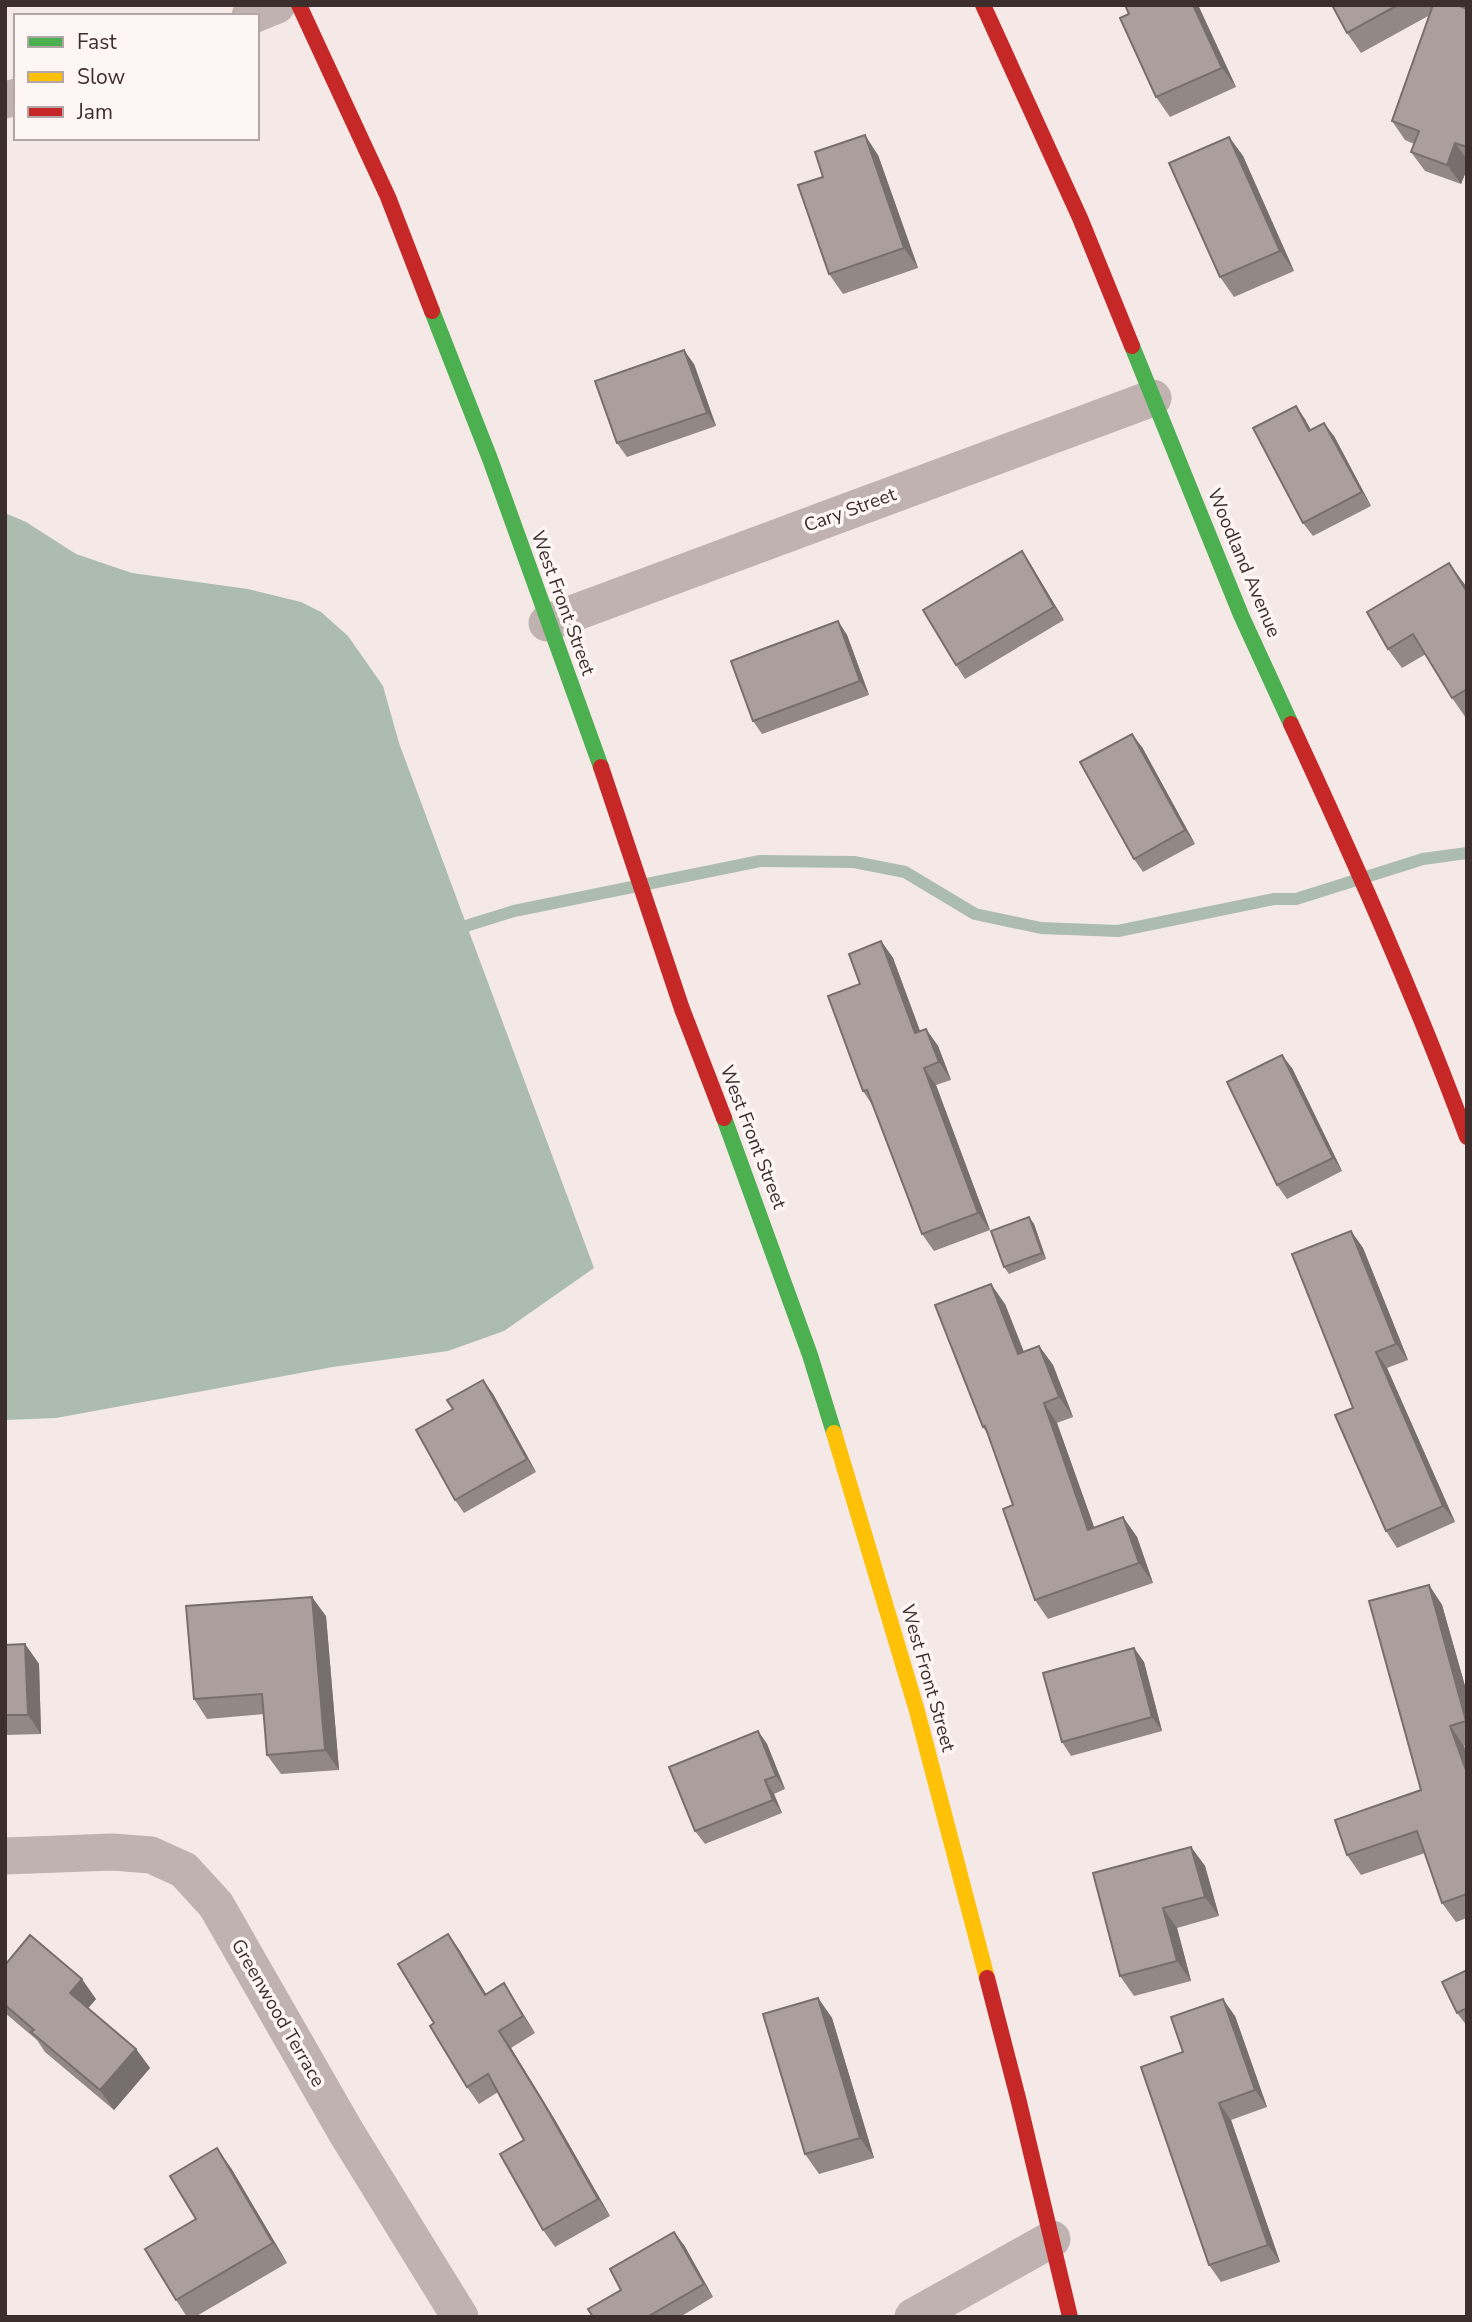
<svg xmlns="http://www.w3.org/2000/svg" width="1472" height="2322" font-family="'Nunito Sans',sans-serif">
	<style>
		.water { fill: #acbdb0 }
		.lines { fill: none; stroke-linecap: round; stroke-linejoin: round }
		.stream { stroke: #acbdb0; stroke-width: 12 }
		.street { stroke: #bfb2b0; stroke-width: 37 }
		.fast { stroke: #4caf50; stroke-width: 16 }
		.slow { stroke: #ffc107; stroke-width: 16 }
		.jam { stroke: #c62828; stroke-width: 16 }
		.wall { fill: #928987 }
		.shaded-wall { fill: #776f6e }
		.building { fill: #aa9f9d; stroke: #776f6e; stroke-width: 2 }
		.labels { text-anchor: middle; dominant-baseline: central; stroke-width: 7; stroke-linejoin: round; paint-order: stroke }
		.street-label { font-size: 19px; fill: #3c2e2c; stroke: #fef6f5 }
	</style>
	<rect width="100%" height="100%" fill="#f5e9e8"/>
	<path class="water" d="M5 513 26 522 76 554 132 573 248 589 301 602 321 612 348 636 383 686 399 743 594 1268 504 1331 448 1351 333 1367 56 1418 5 1420Z"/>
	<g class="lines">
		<path class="stream" d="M456 932 469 925 514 911 760 861 854 862 905 872 975 914 1041 928 1118 931 1274 899H1296L1423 859 1467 853"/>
		<g class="street">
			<path d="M250 16 277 5"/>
			<path d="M5 100 16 97"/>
			<path d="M547 623 1153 398"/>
			<path d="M5 1856 112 1852 151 1855 184 1870 216 1905 346 2132 460 2317"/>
			<path d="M913 2317 1052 2239"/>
		</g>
		<g class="fast">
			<path d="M432 311 490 459 601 767"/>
			<path d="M1132 346 1241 615 1291 724"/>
			<path d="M724 1118 810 1355 834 1433"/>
		</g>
		<path class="slow" d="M834 1433 917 1711 987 1978"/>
		<g class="jam">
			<path d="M299 5 388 197 432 311"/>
			<path d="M983 5 1080 218 1132 346"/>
			<path d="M1291 724C1354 860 1415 997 1467 1137"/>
			<path d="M601 767 682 1009 724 1118"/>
			<path d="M987 1978 1018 2098 1070 2317"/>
		</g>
	</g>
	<g class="wall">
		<path d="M1198 5 1236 87 1170 117 1156 97Z"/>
		<path d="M1332 5H1457L1467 9V169L1461 184 1425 171 1411 152 1414 144 1405 140 1392 121 1430 15 1361 53 1347 33Z"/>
		<path d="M1229 137 1243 156 1294 271 1234 297 1220 277Z"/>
		<path d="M878 155 918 268 843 294 829 274 823 177Z"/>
		<path d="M694 364 716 426 627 457 617 443Z"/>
		<path d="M1296 406 1311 430 1334 436 1371 506 1313 536 1303 523Z"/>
		<path d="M1022 551 1031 565 1064 620 965 679 956 665Z"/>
		<path d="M1463 582 1467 588V717L1466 718 1452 698 1426 654 1402 668 1388 649Z"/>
		<path d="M838 621 847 635 869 695 762 734 753 721Z"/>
		<path d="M1142 747 1195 844 1143 872 1134 859Z"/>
		<path d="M881 941 893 958 920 1031 926 1029 938 1046 951 1080 936 1085 990 1230 934 1251 922 1234 873 1106 863 1091 860 984Z"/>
		<path d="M1292 1068 1342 1171 1287 1199 1277 1185Z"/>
		<path d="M1029 1217 1034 1224 1046 1259 1009 1274 1004 1267Z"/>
		<path d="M1351 1231 1363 1248 1408 1360 1387 1368 1455 1522 1397 1548 1386 1531 1353 1408Z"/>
		<path d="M1005 1304 1024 1352 1039 1346 1053 1365 1073 1417 1057 1423 1094 1528 1123 1517 1137 1537 1153 1583 1048 1619 1035 1600 1013 1505 988 1435 983 1427Z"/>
		<path d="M483 1380 493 1394 536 1472 464 1513 455 1500 453 1409Z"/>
		<path d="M1429 1585 1442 1605 1467 1693V1745L1464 1746 1467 1754V1918L1456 1922 1442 1903 1425 1853 1361 1875 1347 1855 1421 1790Z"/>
		<path d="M326 1616 339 1770 281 1774 267 1755 264 1714 207 1719 194 1699Z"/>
		<path d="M25 1644 39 1664 41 1734 5 1735V1645Z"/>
		<path d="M1134 1648 1144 1662 1162 1731 1071 1756 1062 1742Z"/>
		<path d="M758 1731 767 1744 785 1789 774 1794 782 1813 705 1844 695 1831Z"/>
		<path d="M1191 1847 1205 1866 1219 1916 1177 1928 1191 1981 1134 1996 1120 1976Z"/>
		<path d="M448 1934 460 1951 486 1994 504 1983 515 2001 535 2033 511 2048 555 2120 610 2216 555 2247 543 2230 524 2140 498 2092 479 2104 467 2087 434 2023Z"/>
		<path d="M5 1965 96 1999 88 2008 136 2049 150 2068 114 2110 45 2052 37 2040 5 2013Z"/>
		<path d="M1467 1970V2026L1457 2013Z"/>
		<path d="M818 1998 832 2018 874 2158 819 2174 805 2154Z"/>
		<path d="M1235 2016 1267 2107 1231 2120 1280 2262 1221 2282 1209 2265 1183 2052Z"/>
		<path d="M231 2168 287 2263 195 2317H187L176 2300 196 2219Z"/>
		<path d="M684 2245 713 2297 680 2317H593L621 2290Z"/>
	</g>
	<g class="shaded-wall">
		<path d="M1193 5H1198L1236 87 1222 68Z"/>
		<path d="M865 135 878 155 918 268 904 248Z"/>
		<path d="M1229 137 1243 156 1294 271 1280 251Z"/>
		<path d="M1455 143 1467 159V169L1461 184 1447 165Z"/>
		<path d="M684 350 694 364 716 426 707 413Z"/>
		<path d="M1296 406 1305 419 1319 445 1309 431Z"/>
		<path d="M1324 423 1334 436 1371 506 1362 492Z"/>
		<path d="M1022 551 1031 565 1064 620 1054 607Z"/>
		<path d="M1449 563 1463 582 1467 588V592Z"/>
		<path d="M838 621 847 635 869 695 860 681Z"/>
		<path d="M1132 734 1142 747 1195 844 1185 830Z"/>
		<path d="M881 941 893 958 927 1050 915 1033Z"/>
		<path d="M926 1029 938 1046 951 1080 939 1062Z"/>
		<path d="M1282 1055 1292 1068 1342 1171 1333 1158Z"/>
		<path d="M924 1068 936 1085 990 1230 978 1213Z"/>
		<path d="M1029 1217 1034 1224 1046 1259 1042 1253Z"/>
		<path d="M1351 1231 1363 1248 1408 1360 1396 1344Z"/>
		<path d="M991 1284 1005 1304 1032 1373 1018 1354Z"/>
		<path d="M1039 1346 1053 1365 1073 1417 1059 1397Z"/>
		<path d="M1376 1352 1387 1368 1455 1522 1443 1506Z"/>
		<path d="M483 1380 493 1394 536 1472 527 1459Z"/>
		<path d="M1044 1403 1057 1423 1102 1549 1088 1530Z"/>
		<path d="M1123 1517 1137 1537 1153 1583 1139 1563Z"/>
		<path d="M1429 1585 1442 1605 1467 1693V1722Z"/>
		<path d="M312 1597 326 1616 339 1770 325 1750Z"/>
		<path d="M25 1644 39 1664 41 1734 28 1715Z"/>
		<path d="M1134 1648 1144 1662 1162 1731 1152 1717Z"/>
		<path d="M1450 1726 1464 1746 1467 1754V1773Z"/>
		<path d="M758 1731 767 1744 785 1789 776 1776Z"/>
		<path d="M765 1780 774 1794 782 1813 773 1800Z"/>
		<path d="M1191 1847 1205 1866 1219 1916 1205 1897Z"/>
		<path d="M1163 1908 1177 1928 1191 1981 1177 1961Z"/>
		<path d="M448 1934 460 1951 497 2012 485 1995Z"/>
		<path d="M82 1979 96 1999 84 2013 70 1993Z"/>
		<path d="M504 1983 515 2001 535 2033 523 2016Z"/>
		<path d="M818 1998 832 2018 874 2158 860 2138Z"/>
		<path d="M1223 1999 1235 2016 1267 2107 1255 2090Z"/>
		<path d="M499 2031 511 2048 555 2120 610 2216 598 2199Z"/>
		<path d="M136 2049 150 2068 114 2110 100 2090Z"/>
		<path d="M1219 2103 1231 2120 1280 2262 1268 2245Z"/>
		<path d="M217 2148 231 2168 287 2263 273 2243Z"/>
		<path d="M674 2232 684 2245 713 2297 704 2284Z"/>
	</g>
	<g class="building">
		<path d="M1125 5H1193L1222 68 1156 97 1120 18 1129 14Z"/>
		<path d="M1332 5H1398L1347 33Z"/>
		<path d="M1433 5H1457L1467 9V147L1455 143 1447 165 1411 152 1419 131 1392 121Z"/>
		<path d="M865 135 904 248 829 274 798 185 823 177 815 152Z"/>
		<path d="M1229 137 1280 251 1220 277 1169 163Z"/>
		<path d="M684 350 707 413 617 443 595 381Z"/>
		<path d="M1296 406 1309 431 1324 423 1362 492 1303 523 1253 428Z"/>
		<path d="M1022 551 1054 607 956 665 923 610Z"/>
		<path d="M1449 563 1467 592V689L1452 698 1413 634 1388 649 1367 612Z"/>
		<path d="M838 621 860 681 753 721 731 661Z"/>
		<path d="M1132 734 1185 830 1134 859 1080 762Z"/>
		<path d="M881 941 915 1033 926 1029 939 1062 924 1068 978 1213 922 1234 867 1090 863 1091 828 996 860 984 849 954Z"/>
		<path d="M1282 1055 1333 1158 1277 1185 1227 1082Z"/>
		<path d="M1029 1217 1042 1253 1004 1267 991 1231Z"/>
		<path d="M1351 1231 1396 1344 1376 1352 1443 1506 1386 1531 1335 1415 1353 1408 1292 1254Z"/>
		<path d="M991 1284 1018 1354 1039 1346 1059 1397 1044 1403 1088 1530 1123 1517 1139 1563 1035 1600 1003 1509 1013 1505 985 1426 983 1427 935 1305Z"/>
		<path d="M483 1380 527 1459 455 1500 416 1430 453 1409 447 1400Z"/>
		<path d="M1429 1585 1466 1721 1450 1726 1467 1773V1894L1442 1903 1417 1831 1347 1855 1335 1820 1421 1790 1369 1601Z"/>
		<path d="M312 1597 325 1750 267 1755 262 1694 194 1699 186 1606Z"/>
		<path d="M25 1644 28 1715H5V1645Z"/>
		<path d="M1134 1648 1152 1717 1062 1742 1043 1673Z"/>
		<path d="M758 1731 776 1776 765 1780 773 1800 695 1831 669 1767Z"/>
		<path d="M1191 1847 1205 1897 1163 1908 1177 1961 1120 1976 1093 1873Z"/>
		<path d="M448 1934 485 1995 504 1983 523 2016 499 2031 543 2102 598 2199 543 2230 500 2154 524 2140 488 2074 467 2087 430 2026 434 2023 398 1964Z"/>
		<path d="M30 1935 82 1979 70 1993 136 2049 100 2090 31 2032 34 2030 5 2005V1965Z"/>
		<path d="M1467 1970V2008L1457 2013 1442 1982Z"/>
		<path d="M818 1998 860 2138 805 2154 763 2014Z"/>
		<path d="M1223 1999 1255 2090 1219 2103 1268 2245 1209 2265 1141 2067 1183 2052 1171 2017Z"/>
		<path d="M217 2148 273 2243 176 2300 145 2249 196 2219 170 2176Z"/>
		<path d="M674 2232 704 2284 647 2317H593L588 2309 621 2290 610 2269Z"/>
	</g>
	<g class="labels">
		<g class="street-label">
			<text transform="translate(850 510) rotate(-20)">Cary Street</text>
			<text transform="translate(1244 563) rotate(67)">Woodland Avenue</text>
			<text transform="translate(563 603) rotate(70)">West Front Street</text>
			<text transform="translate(753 1137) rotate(69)">West Front Street</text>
			<text transform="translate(928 1678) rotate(74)">West Front Street</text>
			<text transform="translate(278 2013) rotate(60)">Greenwood Terrace</text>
		</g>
	</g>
	<rect width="1472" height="2322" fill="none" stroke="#3c2e2c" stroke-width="14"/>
	<rect x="14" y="14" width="245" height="126" fill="#fef6f5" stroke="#b0a6a5" stroke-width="2"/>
	<rect x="28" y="37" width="35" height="10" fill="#4caf50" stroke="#b0a6a5" stroke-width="2"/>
	<text x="77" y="49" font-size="21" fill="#3c2e2c">Fast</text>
	<rect x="28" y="72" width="35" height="10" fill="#ffc107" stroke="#b0a6a5" stroke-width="2"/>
	<text x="77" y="84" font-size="21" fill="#3c2e2c">Slow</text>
	<rect x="28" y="107" width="35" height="10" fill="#c62828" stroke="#b0a6a5" stroke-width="2"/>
	<text x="77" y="119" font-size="21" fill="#3c2e2c">Jam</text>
</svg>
